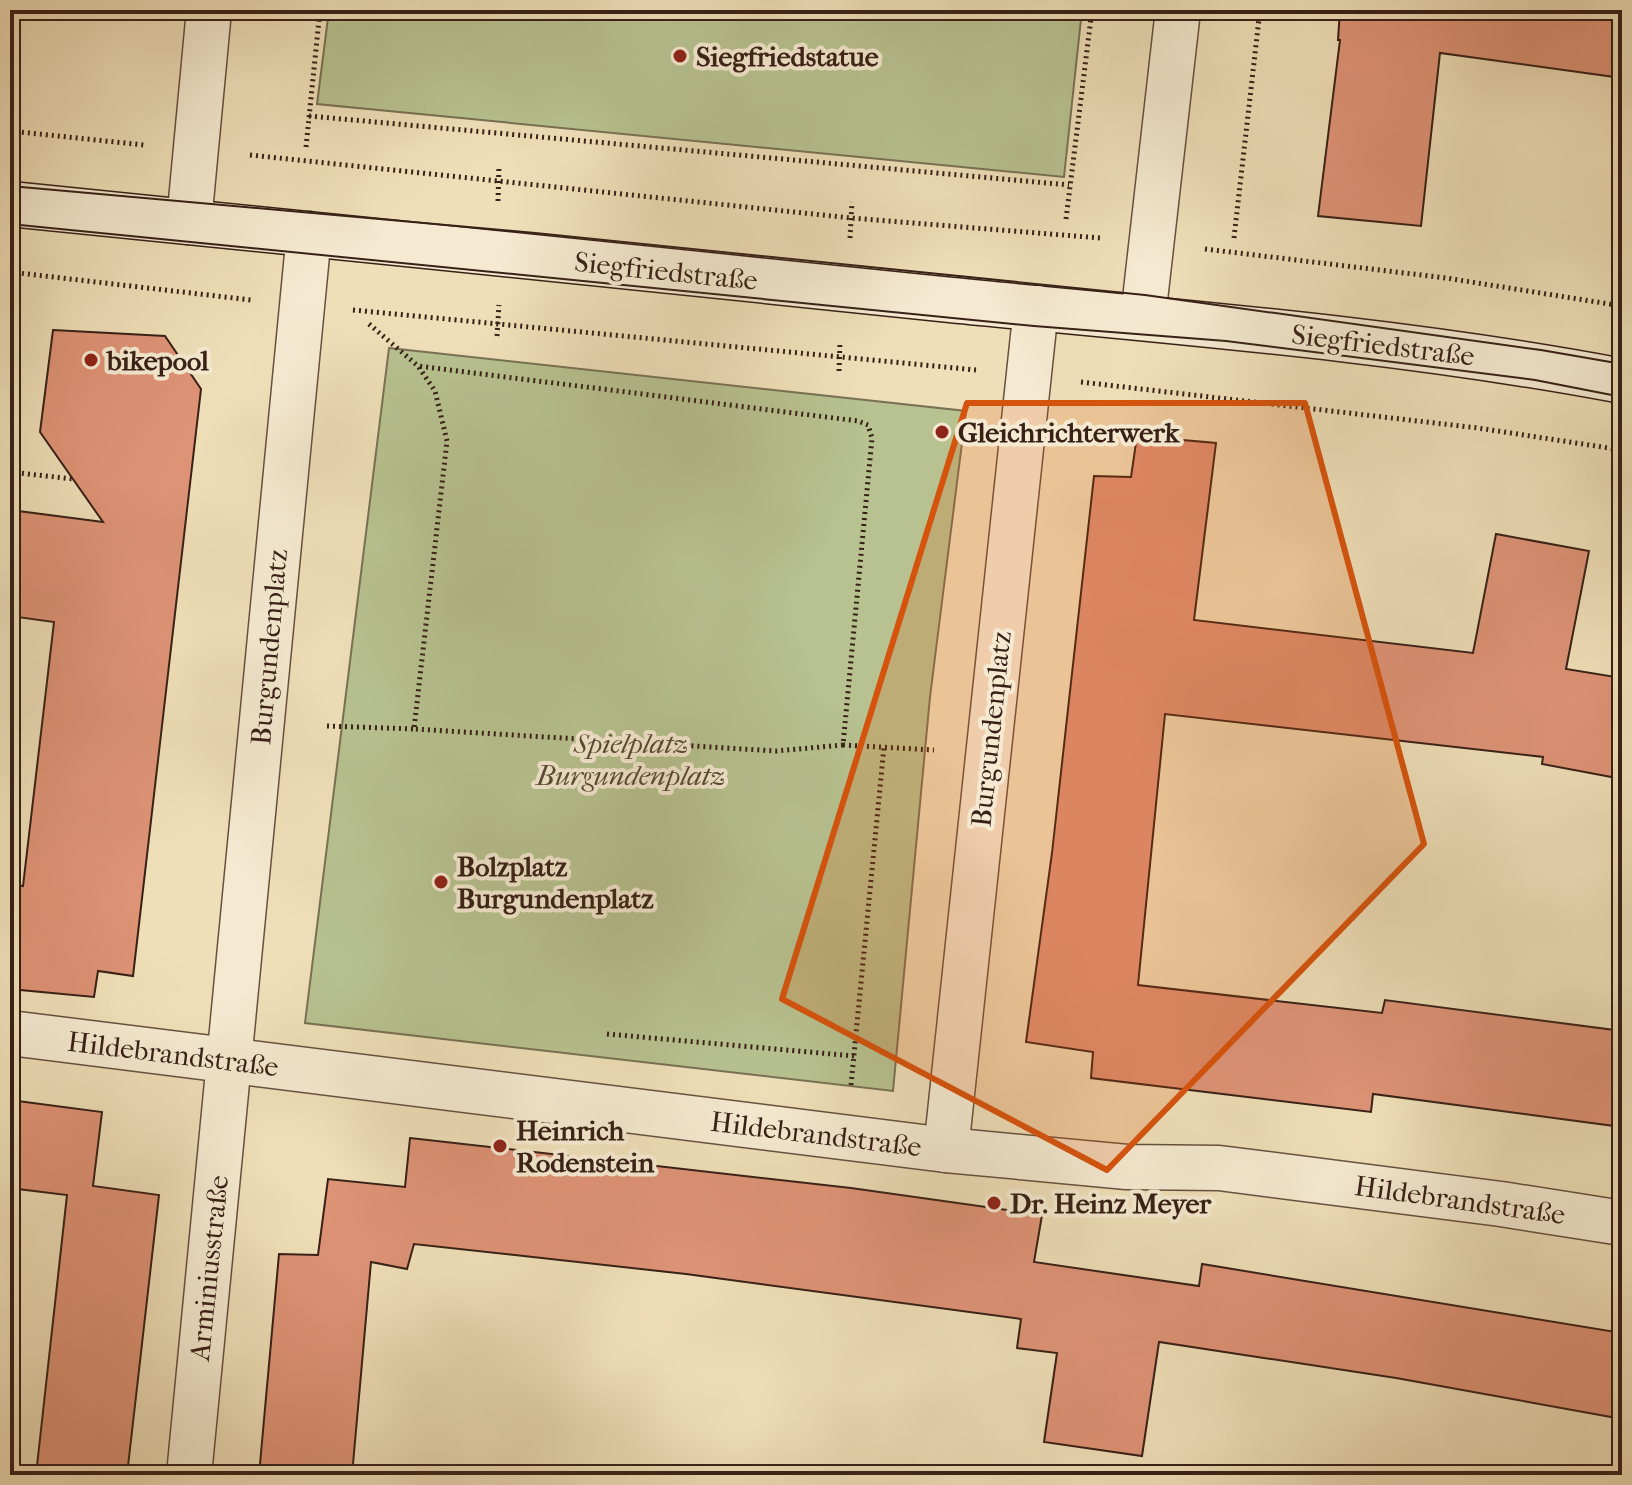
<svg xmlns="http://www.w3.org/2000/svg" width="1632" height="1485" font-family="'IM FELL French Canon',serif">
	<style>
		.green { fill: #b7c290; stroke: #787154; stroke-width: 2 }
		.building { fill: #de9376; stroke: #382017; stroke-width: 2 }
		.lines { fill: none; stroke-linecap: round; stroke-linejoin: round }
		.street-casing { stroke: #66503f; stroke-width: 47 }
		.secondary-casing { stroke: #382017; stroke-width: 47 }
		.path { stroke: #382017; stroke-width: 5; stroke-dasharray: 2 4; stroke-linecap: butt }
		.street { stroke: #f5ead1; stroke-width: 44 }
		.secondary { stroke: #f5ead1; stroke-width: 44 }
		.tram { stroke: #382017; stroke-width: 2 }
		.marked { fill: #d6530d; fill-opacity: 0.2; stroke: #d6530d; stroke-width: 6; stroke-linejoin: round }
		.poi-dot { fill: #8f2418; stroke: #f5ead1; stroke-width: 3 }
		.labels { text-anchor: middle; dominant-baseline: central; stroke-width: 8; stroke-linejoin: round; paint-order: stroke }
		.poi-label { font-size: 28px; font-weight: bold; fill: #382017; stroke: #f5ead1; text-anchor: start }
		.street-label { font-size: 28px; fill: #382017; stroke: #f5ead1 }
		.park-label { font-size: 28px; font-style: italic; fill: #584835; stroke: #f5ead1 }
	</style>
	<rect width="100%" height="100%" fill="#efdfb8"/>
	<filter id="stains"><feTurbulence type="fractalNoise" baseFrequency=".0025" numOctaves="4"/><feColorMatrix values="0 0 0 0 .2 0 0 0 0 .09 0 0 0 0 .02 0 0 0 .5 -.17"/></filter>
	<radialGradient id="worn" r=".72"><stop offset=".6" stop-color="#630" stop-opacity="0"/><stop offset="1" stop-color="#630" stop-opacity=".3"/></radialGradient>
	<g class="green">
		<path d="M329 10H1082L1064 177 317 104Z"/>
		<path d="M389 348 966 411 930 697 893 1091 305 1023Z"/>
	</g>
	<g class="building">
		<path d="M1340 10H1622V78L1440 53 1421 226 1318 216 1340 40H1338Z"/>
		<path d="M53 330 165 336 201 389 133 976 98 971 94 997 10 989V884L23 886 54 622 10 616V510L103 522 40 432Z"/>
		<path d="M1137 436 1216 443 1194 620 1473 653 1496 534 1589 551 1566 669 1622 678V779L1542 764 1543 757 1165 714 1138 985 1382 1013 1385 1000 1622 1031V1127L1373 1094 1371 1112 1091 1078 1093 1052 1026 1042 1052 853 1094 476 1131 477Z"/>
		<path d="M10 1100 102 1112 93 1186 159 1195 127 1475H36L67 1195 10 1188Z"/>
		<path d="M410 1138 851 1188 1042 1215 1034 1262 1199 1286 1202 1264 1622 1333V1419L1396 1378 1159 1342 1142 1456 1044 1442 1057 1353 1017 1348 1021 1319 686 1274 414 1244 407 1269 371 1262 352 1475H259L279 1254 318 1255 328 1179 405 1187Z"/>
	</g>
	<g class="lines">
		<defs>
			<g id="street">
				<path d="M189 222 209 10"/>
				<path d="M1143 317 1178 10"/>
				<path d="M10 1033 946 1150 1127 1167 1219 1168 1501 1204 1622 1223"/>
				<path d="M946 1150 1036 308"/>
				<path d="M189 1475 309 234"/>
			</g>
			<path id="secondary" d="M10 204C324 234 637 269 951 300 1175 322 1400 339 1622 381"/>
		</defs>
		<use href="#street" class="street-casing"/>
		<use href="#secondary" class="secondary-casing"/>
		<g class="path">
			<path d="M309 116 1069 185"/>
			<path d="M10 131 144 145"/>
			<path d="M306 147 320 10"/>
			<path d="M250 155 851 218 1100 238"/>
			<path d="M498 201 499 165"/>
			<path d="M1066 219 1092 10"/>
			<path d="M850 238 852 202"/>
			<path d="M1234 238 1260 10"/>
			<path d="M1205 249 1446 278 1622 306"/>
			<path d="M10 272 251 300"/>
			<path d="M353 310 976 370"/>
			<path d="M369 324 418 366 435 391 447 441 414 729 776 751 843 745 872 438 868 425 858 421 418 366"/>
			<path d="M497 336 499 305"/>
			<path d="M839 371 840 342"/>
			<path d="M1081 382 1478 428 1622 450"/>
			<path d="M10 472 73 479"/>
			<path d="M327 726 414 729"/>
			<path d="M843 745 934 750"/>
			<path d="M607 1034 854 1056"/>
			<path d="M851 1085 884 747"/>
		</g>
		<use href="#street" class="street"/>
		<use href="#secondary" class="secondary"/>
		<g class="tram">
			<path d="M10 186 535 233 1145 295 1541 350 1622 364"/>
			<path d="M10 224 1034 326 1226 341 1535 380 1622 397"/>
		</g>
	</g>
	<path class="marked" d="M967 403H1305L1424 844 1107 1170 782 999Z"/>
	<g class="poi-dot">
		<circle cx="680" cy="56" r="8"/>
		<circle cx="91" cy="360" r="8"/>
		<circle cx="942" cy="432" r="8"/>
		<circle cx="441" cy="882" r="8"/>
		<circle cx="500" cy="1146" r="8"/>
		<circle cx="994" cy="1203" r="8"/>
	</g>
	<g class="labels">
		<g class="poi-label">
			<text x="696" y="56">Siegfriedstatue</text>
			<text x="107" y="360">bikepool</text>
			<text x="958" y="432">Gleichrichterwerk</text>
			<text x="457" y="866">Bolzplatz<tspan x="457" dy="32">Burgundenplatz</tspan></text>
			<text x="516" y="1130">Heinrich<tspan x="516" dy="32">Rodenstein</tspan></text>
			<text x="1010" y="1203">Dr. Heinz Meyer</text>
		</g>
		<g class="street-label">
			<text transform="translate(666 271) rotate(6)">Siegfriedstraße</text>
			<text transform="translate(1383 345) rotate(7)">Siegfriedstraße</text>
			<text transform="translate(269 647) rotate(-85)">Burgundenplatz</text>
			<text transform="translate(991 729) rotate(-84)">Burgundenplatz</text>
			<text transform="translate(173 1054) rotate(7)">Hildebrandstraße</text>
			<text transform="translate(816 1134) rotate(7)">Hildebrandstraße</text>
			<text transform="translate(1460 1200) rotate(8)">Hildebrandstraße</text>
			<text transform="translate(209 1268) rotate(-84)">Arminiusstraße</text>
		</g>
		<g class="park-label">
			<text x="631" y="743">Spielplatz<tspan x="631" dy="32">Burgundenplatz</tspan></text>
		</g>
	</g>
	<rect width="1632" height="1485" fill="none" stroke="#efdfb8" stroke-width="40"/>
	<rect x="12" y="12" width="1608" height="1461" fill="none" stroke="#382017" stroke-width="4"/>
	<rect x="20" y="20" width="1592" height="1445" fill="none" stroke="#382017" stroke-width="2"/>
	<rect width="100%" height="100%" filter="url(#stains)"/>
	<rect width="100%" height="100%" fill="url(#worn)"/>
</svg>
